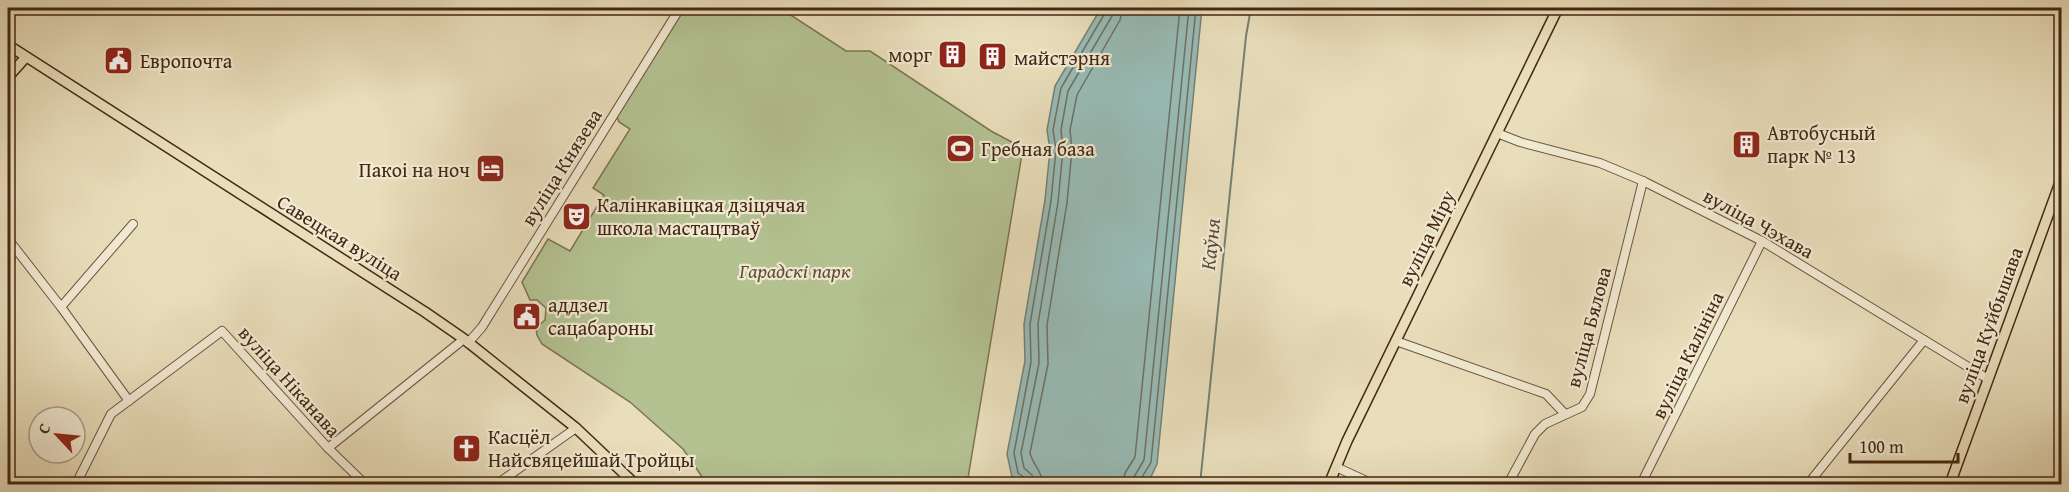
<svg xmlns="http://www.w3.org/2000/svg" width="2069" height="492" font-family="'Gentium Book Plus',serif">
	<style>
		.green { fill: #b4c292; stroke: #7c7452; stroke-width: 1.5 }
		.water { fill: #98bbb6; stroke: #768075; stroke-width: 1.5 }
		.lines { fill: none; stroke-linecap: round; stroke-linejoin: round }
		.shore { stroke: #6e7164; stroke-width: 1.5 }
		.stream { stroke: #768075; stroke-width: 2 }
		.minor-casing { stroke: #6d553d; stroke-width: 10 }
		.major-casing { stroke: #442713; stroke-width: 12 }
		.minor { stroke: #f1ead3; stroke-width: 8 }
		.major { stroke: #e9debb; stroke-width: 9 }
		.labels { text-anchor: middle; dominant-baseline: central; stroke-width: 4.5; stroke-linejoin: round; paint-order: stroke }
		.poi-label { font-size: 20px; fill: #442713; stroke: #f1ead3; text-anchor: start }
		.street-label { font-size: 20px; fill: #442713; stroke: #f1ead3 }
		.park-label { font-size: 20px; font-style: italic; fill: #604e33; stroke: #f1ead3 }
		.water-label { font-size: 21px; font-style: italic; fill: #594c3c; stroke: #f1ead3 }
	</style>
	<rect width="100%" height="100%" fill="#e9debb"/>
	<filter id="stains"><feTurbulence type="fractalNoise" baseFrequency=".00333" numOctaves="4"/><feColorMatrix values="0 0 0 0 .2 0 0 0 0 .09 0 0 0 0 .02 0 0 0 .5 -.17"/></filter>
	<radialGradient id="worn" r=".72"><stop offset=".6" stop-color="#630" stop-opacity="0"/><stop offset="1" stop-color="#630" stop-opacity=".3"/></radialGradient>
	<path class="green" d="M684 8H780L846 51H870L991 131 1023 148 967 484H707L683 449 630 402 542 344 537 335 536 328 545 320 546 308 537 300H530L522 282 548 239 570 251 604 195 593 188 630 129 619 122 617 117 619 110Z"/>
	<path class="water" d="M1101 8H1202L1157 464 1149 481 1140 484H1024L1012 477 1007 454 1025 361 1024 324 1045 200 1050 150 1047 130 1055 86Z"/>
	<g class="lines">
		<g class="shore">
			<path d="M1026 484 1025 478 1018 473 1014 453 1031 362 1030 324 1051 201 1056 150 1053 130 1061 88 1105 13 1106 8"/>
			<path d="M1034 484 1032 475 1024 468 1021 453 1039 363 1038 324 1058 202 1063 150 1061 130 1068 91 1112 16 1114 8"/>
			<path d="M1043 484C1042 471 1033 465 1030 453L1048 364 1047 325 1067 203 1072 150 1070 130 1077 95 1120 20 1123 8"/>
			<path d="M1123 484 1125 473 1135 457 1180 8"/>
			<path d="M1132 484 1134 477 1144 460 1189 8"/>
			<path d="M1140 484C1140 477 1148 469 1151 462L1196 8"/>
		</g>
		<path class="stream" d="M1200 484 1246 36 1251 8"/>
		<defs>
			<g id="minor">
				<path d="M1497 133 1520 142 1600 163 1643 181 1762 241 1988 379"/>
				<path d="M8 239 61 307 129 401"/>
				<path d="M61 307 133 224"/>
				<path d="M1396 341 1546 394 1565 414"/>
				<path d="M468 343 482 327 680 8"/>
				<path d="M328 448 464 339"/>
				<path d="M1336 467 1373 484"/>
				<path d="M76 484 111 414 222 331 328 448 365 484"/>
				<path d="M497 484 576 428"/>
				<path d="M1508 484 1535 434 1545 424 1582 407 1590 394 1643 181"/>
				<path d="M1641 484 1762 241"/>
				<path d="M1808 484 1924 340"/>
			</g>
			<g id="major">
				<path d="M8 45 425 312 464 339 576 428 635 484"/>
				<path d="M8 77 26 57"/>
				<path d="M1329 484 1347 441 1558 8"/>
				<path d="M1950 484 2062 177"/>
			</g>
		</defs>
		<use href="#minor" class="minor-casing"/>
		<use href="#major" class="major-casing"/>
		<use href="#minor" class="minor"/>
		<use href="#major" class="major"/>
	</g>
	<defs>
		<symbol id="building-square" viewBox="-11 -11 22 22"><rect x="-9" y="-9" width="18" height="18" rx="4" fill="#8f2418" stroke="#f1ead3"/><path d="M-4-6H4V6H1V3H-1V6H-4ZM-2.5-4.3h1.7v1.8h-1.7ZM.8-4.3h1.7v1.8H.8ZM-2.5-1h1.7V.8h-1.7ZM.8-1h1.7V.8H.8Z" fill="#fff"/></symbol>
		<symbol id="civic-square" viewBox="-11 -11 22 22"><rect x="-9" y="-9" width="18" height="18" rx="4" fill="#8f2418" stroke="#f1ead3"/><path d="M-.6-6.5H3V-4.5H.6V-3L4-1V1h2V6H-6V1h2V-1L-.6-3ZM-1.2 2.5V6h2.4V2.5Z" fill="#fff"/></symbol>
		<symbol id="stadium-square" viewBox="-11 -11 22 22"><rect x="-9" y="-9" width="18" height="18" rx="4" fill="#8f2418" stroke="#f1ead3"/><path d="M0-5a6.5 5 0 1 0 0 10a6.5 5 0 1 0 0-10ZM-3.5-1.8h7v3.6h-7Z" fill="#fff"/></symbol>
		<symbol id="hotel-square" viewBox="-11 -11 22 22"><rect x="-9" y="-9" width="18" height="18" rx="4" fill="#8f2418" stroke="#f1ead3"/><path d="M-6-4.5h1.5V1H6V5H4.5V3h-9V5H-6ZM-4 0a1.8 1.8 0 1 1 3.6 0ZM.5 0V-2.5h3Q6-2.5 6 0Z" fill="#fff"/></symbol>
		<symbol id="theatre-square" viewBox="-11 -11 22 22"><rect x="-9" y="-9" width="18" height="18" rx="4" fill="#8f2418" stroke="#f1ead3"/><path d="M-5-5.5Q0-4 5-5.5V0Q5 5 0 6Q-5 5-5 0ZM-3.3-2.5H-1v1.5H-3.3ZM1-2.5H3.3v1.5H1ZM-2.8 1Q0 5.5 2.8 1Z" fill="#fff"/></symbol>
		<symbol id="church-square" viewBox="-11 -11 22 22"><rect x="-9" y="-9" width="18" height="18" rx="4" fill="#8f2418" stroke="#f1ead3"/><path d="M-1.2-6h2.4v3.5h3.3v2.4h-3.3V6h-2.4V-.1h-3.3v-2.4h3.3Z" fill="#fff"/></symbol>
	</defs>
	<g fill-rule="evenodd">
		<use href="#building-square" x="936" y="38" width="33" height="33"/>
		<use href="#building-square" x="976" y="40" width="33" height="33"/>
		<use href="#civic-square" x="102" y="44" width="33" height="33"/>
		<use href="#building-square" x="1730" y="128" width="33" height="33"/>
		<use href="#stadium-square" x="944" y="132" width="33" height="33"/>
		<use href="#hotel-square" x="474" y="152" width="33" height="33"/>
		<use href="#theatre-square" x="560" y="200" width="33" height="33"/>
		<use href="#civic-square" x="510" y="300" width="33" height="33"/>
		<use href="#church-square" x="450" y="432" width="33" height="33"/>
	</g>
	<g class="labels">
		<g class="poi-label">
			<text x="932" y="54" text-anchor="end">морг</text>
			<text x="1014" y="57">майстэрня</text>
			<text x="140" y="60">Европочта</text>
			<text x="1767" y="132">Автобусный<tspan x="1767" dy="23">парк № 13</tspan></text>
			<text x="981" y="148">Гребная база</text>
			<text x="470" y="169" text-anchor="end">Пакоі на ноч</text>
			<text x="597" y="204">Калінкавіцкая дзіцячая<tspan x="597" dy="23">школа мастацтваў</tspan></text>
			<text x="548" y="304">аддзел<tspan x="548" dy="23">сацабароны</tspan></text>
			<text x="488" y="436">Касцёл<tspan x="488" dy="23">Найсвяцейшай Тройцы</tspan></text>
		</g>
		<g class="street-label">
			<text transform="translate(561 167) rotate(-58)">вуліца Князева</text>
			<text transform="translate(1759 223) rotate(29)">вуліца Чэхава</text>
			<text transform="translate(340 237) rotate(32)">Савецкая вуліца</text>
			<text transform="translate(1426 238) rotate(-64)">вуліца Міру</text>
			<text transform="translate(1988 325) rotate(-70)">вуліца Куйбышава</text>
			<text transform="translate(1588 327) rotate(-75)">вуліца Бялова</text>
			<text transform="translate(1687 355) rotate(-64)">вуліца Калініна</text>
			<text transform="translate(290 381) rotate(48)">вуліца Ніканава</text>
		</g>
		<g class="park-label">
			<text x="795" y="270">Гарадскі парк</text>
		</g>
		<g class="water-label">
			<text transform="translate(1210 244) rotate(-84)">Каўня</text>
		</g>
	</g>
	<rect width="2069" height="492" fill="none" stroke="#e9debb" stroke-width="30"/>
	<rect x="9" y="9" width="2051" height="474" fill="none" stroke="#442713" stroke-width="3"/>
	<rect x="15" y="15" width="2039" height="462" fill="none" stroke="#442713" stroke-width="1.5"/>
	<g transform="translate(57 435) rotate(296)"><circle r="28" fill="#f1ead3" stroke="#ac9c86" stroke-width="1.5"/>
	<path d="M0-4.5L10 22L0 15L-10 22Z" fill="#8f2418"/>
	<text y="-9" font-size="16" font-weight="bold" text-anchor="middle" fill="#442713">С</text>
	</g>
	<path d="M1850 453v9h108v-9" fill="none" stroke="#442713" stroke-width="3"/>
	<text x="1859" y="453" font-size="18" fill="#442713" stroke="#f1ead3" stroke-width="4.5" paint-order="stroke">100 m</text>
	<rect width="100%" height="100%" filter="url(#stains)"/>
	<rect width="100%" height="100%" fill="url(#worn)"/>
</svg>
